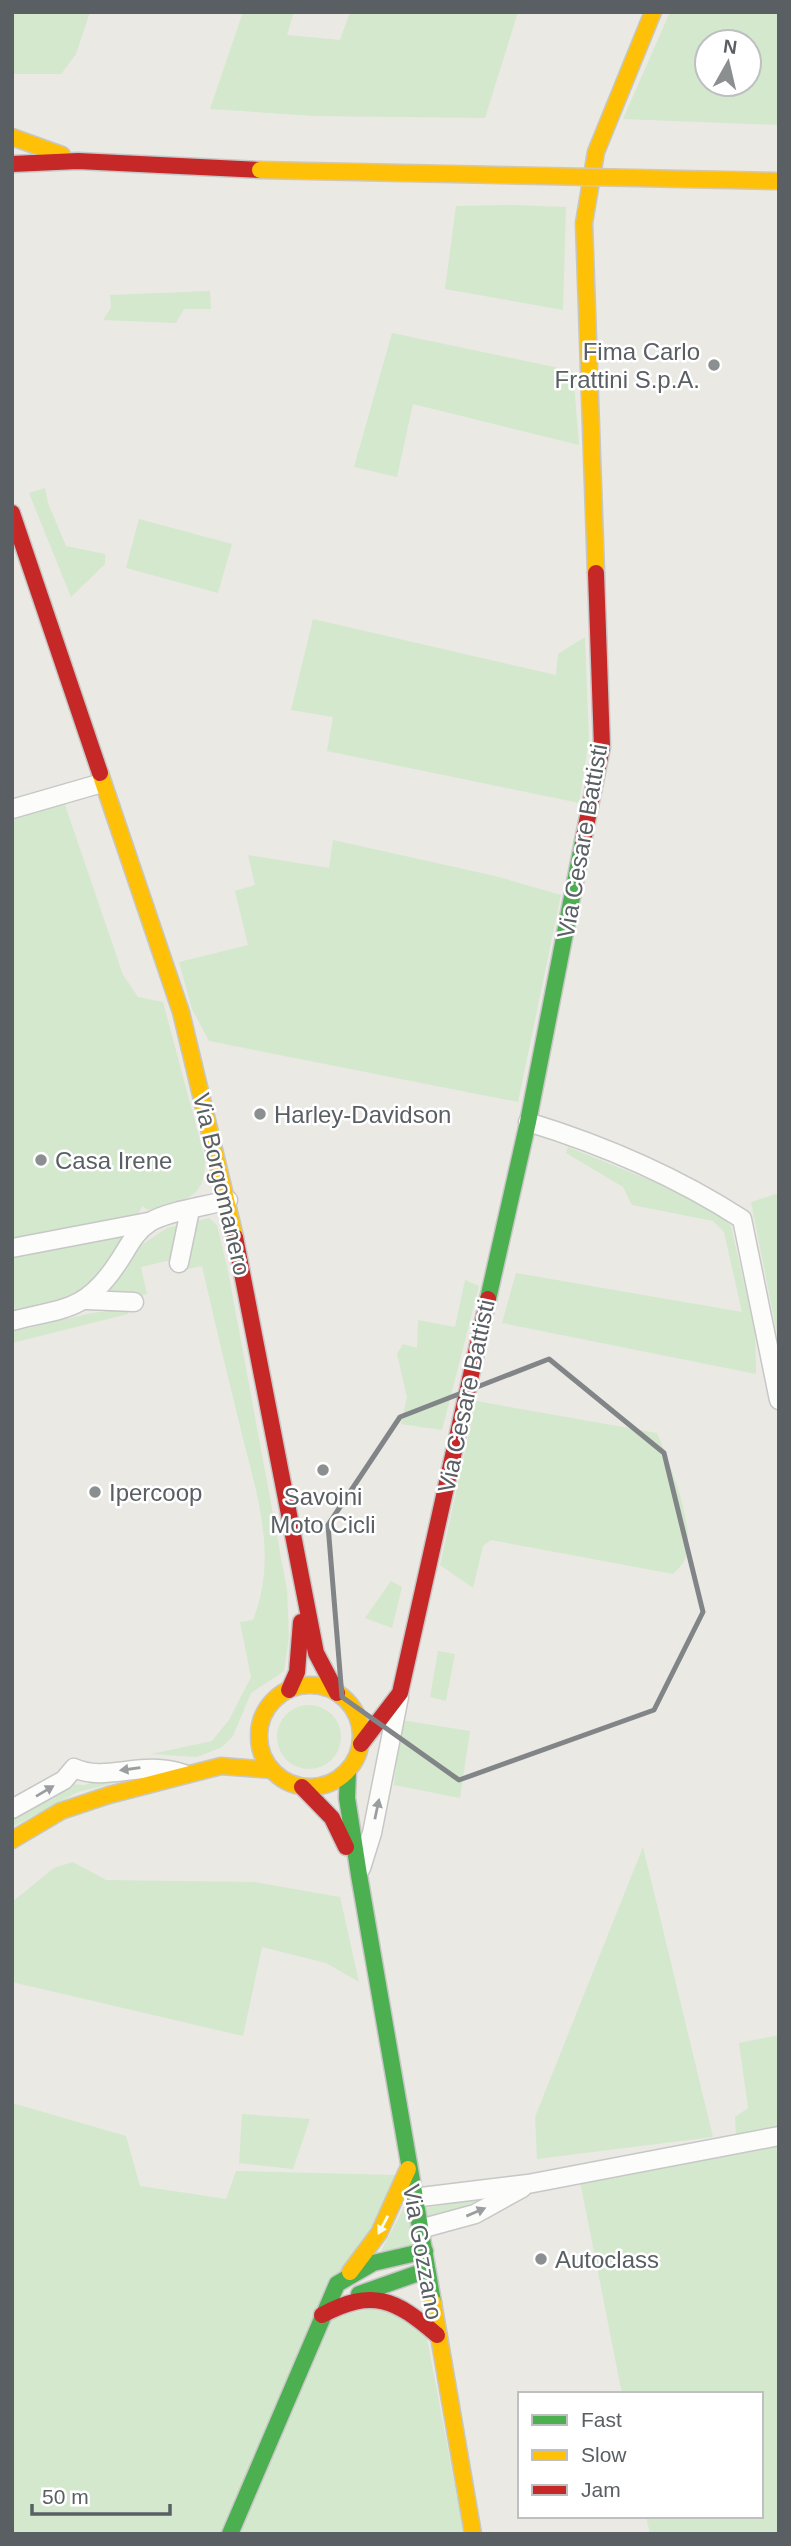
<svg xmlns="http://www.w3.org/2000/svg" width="791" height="2546" font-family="Arial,sans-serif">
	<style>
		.green { fill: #d3e8cd; fill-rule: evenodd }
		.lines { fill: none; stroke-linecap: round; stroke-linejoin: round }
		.street-casing { stroke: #c7c7c7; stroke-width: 21 }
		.fast-casing { stroke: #c7c7c6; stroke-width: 19 }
		.slow-casing { stroke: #c7c7c6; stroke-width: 19 }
		.jam-casing { stroke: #c7c7c6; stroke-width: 19 }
		.street { stroke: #fcfcfb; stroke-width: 18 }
		.fast { stroke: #4caf50; stroke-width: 16 }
		.slow { stroke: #ffc107; stroke-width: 16 }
		.jam { stroke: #c62828; stroke-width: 16 }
		.slow-bridge-casing { stroke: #d5c7af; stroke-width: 19; stroke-linecap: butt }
		.slow-bridge { stroke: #ffc107; stroke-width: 16 }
		.oneway { fill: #9a9ea0 }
		.oneway2 { fill: #f6fbf6 }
		.marked { fill: none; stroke: #828587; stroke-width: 5; stroke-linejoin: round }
		.poi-dot { fill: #8c8f90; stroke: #fff; stroke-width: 2.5 }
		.labels { text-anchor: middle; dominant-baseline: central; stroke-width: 5; stroke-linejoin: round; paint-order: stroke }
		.poi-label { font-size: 24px; fill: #595f63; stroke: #fff; text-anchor: start }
		.street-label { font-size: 24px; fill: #595f63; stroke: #fff }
	</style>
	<rect width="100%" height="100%" fill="#ebe9e4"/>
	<g class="green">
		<path d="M12 12H90L76 54 61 74H12Z"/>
		<path d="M243 12H294L287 35 340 40 350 12H518L485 118 314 116 210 109Z"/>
		<path d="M670 12H779V125L623 119ZM707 42H749V84H707Z"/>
		<path d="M512 205 566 207 563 310 445 289 456 206Z"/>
		<path d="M210 291 211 309H184L176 323 103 320 111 308 110 295Z"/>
		<path d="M392 333 573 371 579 445 413 404 397 477 354 467Z"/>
		<path d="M45 488 48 503 66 546 105 554V564L71 597 29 493Z"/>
		<path d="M139 519 232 544 218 593 126 568Z"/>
		<path d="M313 619 556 675 558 654 585 637 589 740 579 803 327 751 333 717 291 710Z"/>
		<path d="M63 799 123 975 138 997 163 1002 205 1159C206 1201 182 1201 148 1210L142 1206C131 1232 101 1287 75 1299 57 1307 36 1311 17 1317L12 1299V814Z"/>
		<path d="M333 840 495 876 561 895 518 1102 209 1041 192 1009 179 962 248 945 235 891 255 885 248 855 329 868Z"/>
		<path d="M568 1147 704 1202 731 1226 751 1314 755 1315 756 1374 502 1323 516 1273 742 1312 724 1232 713 1221 632 1205 623 1187 566 1153Z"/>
		<path d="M779 1193V1344L751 1202Z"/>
		<path d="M209 1218 217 1225 228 1271 287 1590 289 1637 284 1671 251 1693 233 1736 222 1747 197 1757 151 1754 212 1741 229 1720 251 1677 240 1622 253 1620C280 1553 254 1487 239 1422 226 1370 214 1318 202 1266L187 1269 184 1257 141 1267 147 1294 131 1298 104 1297 140 1246 167 1228Z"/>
		<path d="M465 1280 479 1286 442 1430 401 1424 407 1397 397 1354 403 1344 417 1348 418 1320 455 1327Z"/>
		<path d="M127 1309 128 1314 12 1343V1332L92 1313Z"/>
		<path d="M476 1401 657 1433C670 1464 695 1524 686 1556 685 1563 678 1569 673 1574L491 1540 483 1546 473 1588 440 1565Z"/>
		<path d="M391 1581 402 1587 392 1628 365 1618Z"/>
		<path d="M438 1651 455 1654 446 1701 430 1697Z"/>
		<circle cx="309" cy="1737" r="32"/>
		<path d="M401 1720 470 1731 460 1798 394 1785Z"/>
		<path d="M124 1774 126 1780 78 1792 12 1827V1816L68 1784 84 1785Z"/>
		<path d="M643 1847 713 2137 537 2159 535 2117Z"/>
		<path d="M73 1862 106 1880 254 1882 340 1897 359 1982 326 1963 262 1947 243 2036 12 1982V1902L54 1868Z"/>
		<path d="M779 2035V2126L736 2135 735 2117 748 2108 739 2043Z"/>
		<path d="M12 2103 126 2136 140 2186 226 2199 236 2171 396 2175 223 2534H12Z"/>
		<path d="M242 2114 310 2119 293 2169 239 2163Z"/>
		<path d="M779 2143V2534H650L646 2516H761V2394H622L580 2181Z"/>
		<path d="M481 2199 473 2206 426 2217 425 2208Z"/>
		<path d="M408 2200 416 2246 381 2251Z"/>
		<path d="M387 2305 427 2338 464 2534H237L331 2318Z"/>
	</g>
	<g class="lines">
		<defs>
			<g id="street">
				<path d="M12 809 102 783"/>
				<path d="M528 1122C603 1145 677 1177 742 1219L779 1400"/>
				<path d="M12 1248 148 1222"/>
				<path d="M179 1263 190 1210"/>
				<path d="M87 1300 134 1302"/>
				<path d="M12 1321C63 1308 85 1312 117 1264 127 1250 134 1232 150 1222 168 1211 207 1206 228 1200"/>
				<path d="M12 1809 64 1780 74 1768C107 1783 141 1759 184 1774"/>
				<path d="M361 1868 372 1833 399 1697"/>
				<path d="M413 2198 528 2184 779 2136"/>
				<path d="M420 2229 475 2214 522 2188"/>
			</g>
			<g id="fast">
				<path d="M488 1299 528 1122 583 841"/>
				<path d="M348 1771 347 1798 359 1875 433 2302"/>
				<path d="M359 2294 427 2270"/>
				<path d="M230 2534 337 2284 373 2263 425 2251"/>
			</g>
			<g id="slow">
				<path d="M12 137 62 155"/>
				<path d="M596 573 584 223 596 152 653 12"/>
				<path d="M100 773 181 1012 235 1237"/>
				<circle cx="310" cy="1736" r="51"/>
				<path d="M12 1840 61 1811 109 1795 221 1766 272 1770"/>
				<path d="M350 2272 379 2233 408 2169"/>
				<path d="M433 2302 473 2534"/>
			</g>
			<g id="jam">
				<path d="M12 164 78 161 260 170"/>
				<path d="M12 513 100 773"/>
				<path d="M583 841 602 747 596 573"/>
				<path d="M235 1237 316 1653 337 1693"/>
				<path d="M289 1690 297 1672 301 1622"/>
				<path d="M361 1744 400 1693 488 1299"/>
				<path d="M302 1787 332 1818 346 1847"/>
				<path d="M322 2315C373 2288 395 2299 437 2335"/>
			</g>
		</defs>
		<use href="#street" class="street-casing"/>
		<use href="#fast" class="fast-casing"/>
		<use href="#slow" class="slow-casing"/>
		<use href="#jam" class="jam-casing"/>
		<use href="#street" class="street"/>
		<use href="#fast" class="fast"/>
		<use href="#slow" class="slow"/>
		<use href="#jam" class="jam"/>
		<defs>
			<path id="slow-bridge" d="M260 170 779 181"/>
		</defs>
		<use href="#slow-bridge" class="slow-bridge-casing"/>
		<use href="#slow-bridge" class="slow-bridge"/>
	</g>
	<defs><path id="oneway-solid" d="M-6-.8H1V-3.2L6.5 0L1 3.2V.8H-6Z" transform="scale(1.75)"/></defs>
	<g class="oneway">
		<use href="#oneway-solid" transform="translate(130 1769) rotate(172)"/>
		<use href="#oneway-solid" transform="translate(45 1791) rotate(-31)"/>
		<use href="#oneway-solid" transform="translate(377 1809) rotate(-78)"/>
		<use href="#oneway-solid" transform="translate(476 2212) rotate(-23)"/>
	</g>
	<use class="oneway2" href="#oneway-solid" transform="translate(383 2225) rotate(118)"/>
	<path class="marked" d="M549 1359 664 1453 703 1612 654 1710 459 1780 342 1697 328 1525 400 1417Z"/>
	<g class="poi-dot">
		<circle cx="714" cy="365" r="7"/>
		<circle cx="260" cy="1114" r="7"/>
		<circle cx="41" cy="1160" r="7"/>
		<circle cx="323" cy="1470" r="7"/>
		<circle cx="95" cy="1492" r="7"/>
		<circle cx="541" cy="2259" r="7"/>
	</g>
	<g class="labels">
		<g class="poi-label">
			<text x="700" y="351" text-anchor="end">Fima Carlo<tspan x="700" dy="28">Frattini S.p.A.</tspan></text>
			<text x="274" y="1114">Harley-Davidson</text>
			<text x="55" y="1160">Casa Irene</text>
			<text x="109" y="1492">Ipercoop</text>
			<text x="323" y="1496" text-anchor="middle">Savoini<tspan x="323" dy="28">Moto Cicli</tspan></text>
			<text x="555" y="2259">Autoclass</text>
		</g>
		<g class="street-label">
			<text transform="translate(582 841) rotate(-80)">Via Cesare Battisti</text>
			<text transform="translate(222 1184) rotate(77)">Via Borgomanero</text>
			<text transform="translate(466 1396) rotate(-78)">Via Cesare Battisti</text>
			<text transform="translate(423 2252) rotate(80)">Via Gozzano</text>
		</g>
	</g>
	<rect width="791" height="2546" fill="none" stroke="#595f63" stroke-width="28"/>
	<rect x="518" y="2392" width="245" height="126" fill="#ffffff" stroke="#bdbfc1" stroke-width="2"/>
	<rect x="532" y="2415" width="35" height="10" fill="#4caf50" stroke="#bdbfc1" stroke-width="2"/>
	<text x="581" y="2427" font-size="21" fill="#595f63">Fast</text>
	<rect x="532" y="2450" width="35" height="10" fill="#ffc107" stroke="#bdbfc1" stroke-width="2"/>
	<text x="581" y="2462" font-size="21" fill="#595f63">Slow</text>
	<rect x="532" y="2485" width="35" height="10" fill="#c62828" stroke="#bdbfc1" stroke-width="2"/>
	<text x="581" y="2497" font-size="21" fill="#595f63">Jam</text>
	<g transform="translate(728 63) rotate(8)"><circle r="33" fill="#ffffff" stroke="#bdbfc1" stroke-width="2"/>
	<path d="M0-5L12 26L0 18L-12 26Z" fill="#8c8f90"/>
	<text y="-10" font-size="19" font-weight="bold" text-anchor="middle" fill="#595f63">N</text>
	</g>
	<path d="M32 2504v10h138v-10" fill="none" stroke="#595f63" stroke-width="3.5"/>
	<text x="42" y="2504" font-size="21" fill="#595f63" stroke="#ffffff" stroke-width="5" paint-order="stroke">50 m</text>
</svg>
